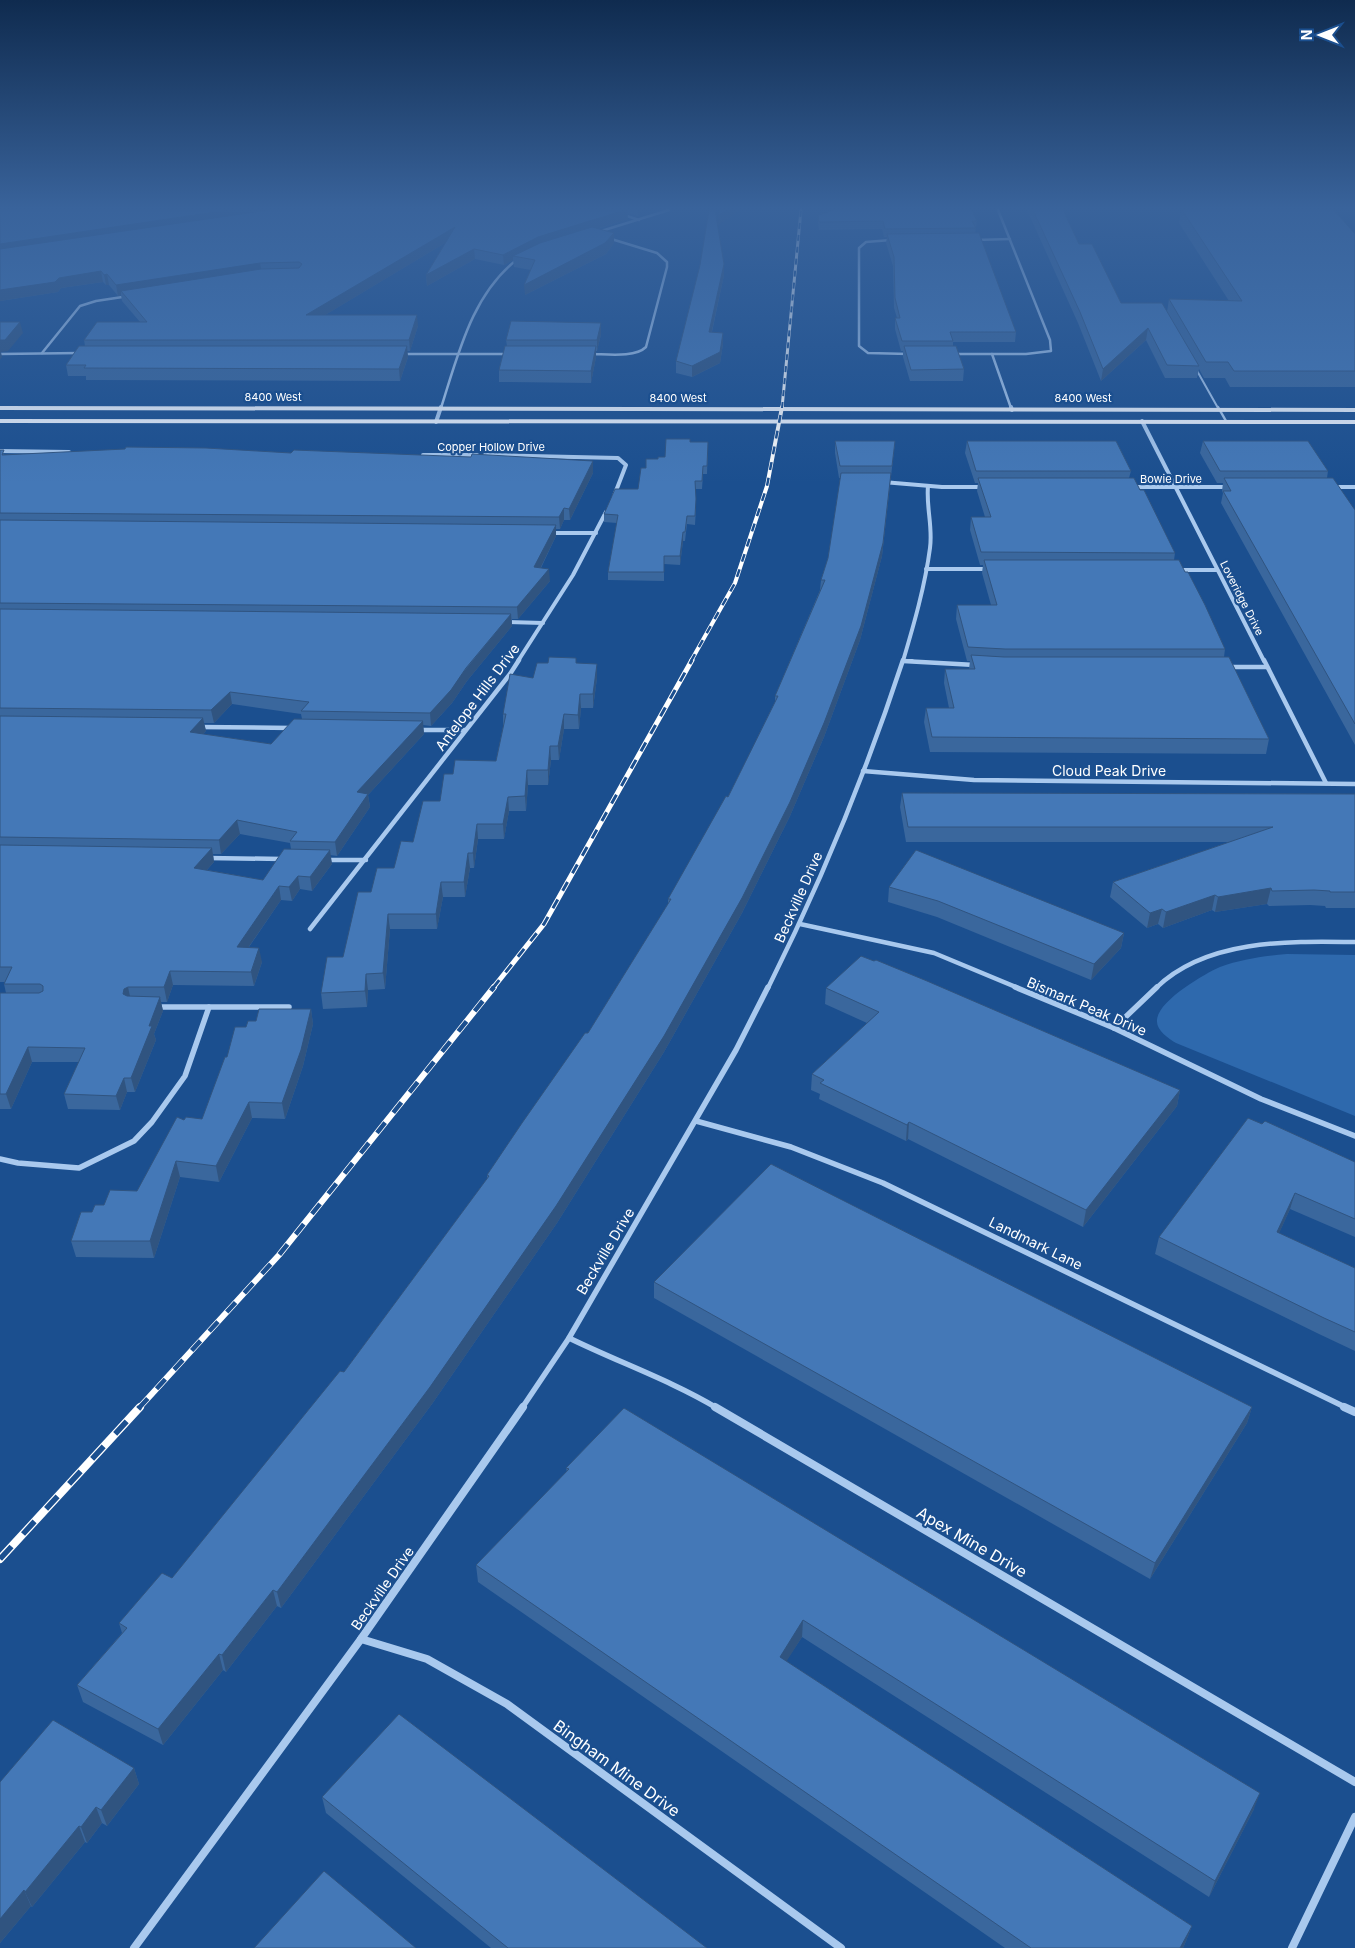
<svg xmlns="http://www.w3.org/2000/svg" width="1355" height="1948" font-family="Inter,sans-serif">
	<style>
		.green { fill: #2e69ad }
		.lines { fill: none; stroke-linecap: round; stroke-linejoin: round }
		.service-far1 { stroke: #a9c9ee; stroke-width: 2 }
		.service { stroke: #a9c9ee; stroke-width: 2.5 }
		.minor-far4 { stroke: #a9c9ee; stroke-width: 2.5 }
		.minor-far3 { stroke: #a9c9ee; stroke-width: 4 }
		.minor-far2 { stroke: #a9c9ee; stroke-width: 4.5 }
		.minor-far1 { stroke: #a9c9ee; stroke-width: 5.5 }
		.minor { stroke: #a9c9ee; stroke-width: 8 }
		.primary { fill: #f0f6ff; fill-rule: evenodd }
		.rail-far4-casing { stroke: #fff; stroke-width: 3 }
		.rail-far3-casing { stroke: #fff; stroke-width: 4 }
		.rail-far2-casing { stroke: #fff; stroke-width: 5 }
		.rail-far1-casing { stroke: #fff; stroke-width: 6 }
		.rail-casing { stroke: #fff; stroke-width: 8 }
		.rail-far4 { stroke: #1b4f8f; stroke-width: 2; stroke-dasharray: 6; stroke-linecap: butt }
		.rail-far3 { stroke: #1b4f8f; stroke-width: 2.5; stroke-dasharray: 8; stroke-linecap: butt }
		.rail-far2 { stroke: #1b4f8f; stroke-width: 3; stroke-dasharray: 10; stroke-linecap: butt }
		.rail-far1 { stroke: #1b4f8f; stroke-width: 4.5; stroke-dasharray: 13; stroke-linecap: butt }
		.rail { stroke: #1b4f8f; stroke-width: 5.5; stroke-dasharray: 17; stroke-linecap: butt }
		.wall { fill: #3a679d; fill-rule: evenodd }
		.shaded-wall { fill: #305480 }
		.building { fill: #4478b7; stroke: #305480 }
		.labels { text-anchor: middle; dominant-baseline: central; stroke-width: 4.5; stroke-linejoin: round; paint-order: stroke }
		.far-street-label { font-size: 11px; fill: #fff; stroke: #1b4f8f }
		.street-label { font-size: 14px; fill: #fff; stroke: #1b4f8f }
		.near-street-label { font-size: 16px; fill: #fff; stroke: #1b4f8f }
	</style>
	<rect width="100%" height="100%" fill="#1b4f8f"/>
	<path class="green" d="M1287 954 1355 955V1116L1176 1043C1168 1038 1156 1030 1157 1020 1158 1001 1204 974 1220 967 1242 959 1264 956 1287 954Z"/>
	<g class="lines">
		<path class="service-far1" d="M1196 369 1218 408"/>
		<path class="service" d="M1218 407 1226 421"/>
		<g class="minor-far4">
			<path d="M609 210 639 220"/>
			<path d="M598 232 669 210"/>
			<path d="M891 240 866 242 859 248V346L868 353 909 354"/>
			<path d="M975 240 1010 239"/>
			<path d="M42 353 80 306 96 301 129 296"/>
			<path d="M0 354 80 353"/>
			<path d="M401 354H508"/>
			<path d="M591 354C606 354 635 358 646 347L667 267V262L657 253 608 238"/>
			<path d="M952 354H1026L1051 351 1050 340 998 210"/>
			<path d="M992 354 1011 408"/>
			<path d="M441 408C458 355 472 293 519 258"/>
		</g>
		<g class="minor-far3">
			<path d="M1011 407 1012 410"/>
			<path d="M1142 421 1264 661"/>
			<path d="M436 422 441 407"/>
			<path d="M0 451 69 452"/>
			<path d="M423 455H477"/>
			<path d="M485 455 618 458 626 465 614 496"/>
			<path d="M883 482 942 487H982"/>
			<path d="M1133 487H1227"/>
			<path d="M1333 487H1355"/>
			<path d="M551 533H596"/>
			<path d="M926 569H988"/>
			<path d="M1179 570H1217"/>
			<path d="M506 622 543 623"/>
			<path d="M518 661 573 575 606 512"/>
			<path d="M903 661H912"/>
			<path d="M903 661C914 624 925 586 930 548 933 527 926 507 928 486"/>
		</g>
		<g class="minor-far2">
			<path d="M1264 660 1326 783"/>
			<path d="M903 661 975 665"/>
			<path d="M1229 667H1267"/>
			<path d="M198 727 292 728"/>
			<path d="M418 730H465"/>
			<path d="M863 771 974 780 1355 784"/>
			<path d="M208 858 282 859"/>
			<path d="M325 860H366"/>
			<path d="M800 924 934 953 1018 988"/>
			<path d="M310 929 510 674 519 660"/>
			<path d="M768 988C821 882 866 773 903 660"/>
			<path d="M1156 988C1206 939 1289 941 1355 942"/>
		</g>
		<g class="minor-far1">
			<path d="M1015 987 1114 1028 1261 1099 1355 1136"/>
			<path d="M156 1007H289"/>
			<path d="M1114 1028 1157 987"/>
			<path d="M696 1121 791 1147 883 1183 1347 1408"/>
			<path d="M0 1159 18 1163 79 1168 134 1141 152 1122 185 1076 209 1007"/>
			<path d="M569 1338C618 1362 670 1380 717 1408"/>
			<path d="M522 1408 569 1338 736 1050 768 987"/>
		</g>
		<g class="minor">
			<path d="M715 1407 1355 1782"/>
			<path d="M1344 1407 1355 1412"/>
			<path d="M361 1639 427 1659 507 1704 841 1948"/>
			<path d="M134 1948 361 1639 523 1407"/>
			<path d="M1292 1948 1355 1817"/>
		</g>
		<g class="primary">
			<path d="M0 406 1355 408V412L0 410Z"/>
			<path d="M0 419 1355 420V424L0 423Z"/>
		</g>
		<defs>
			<path id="rail-far4" d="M782 408 801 210"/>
			<path id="rail-far3" d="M691 661 735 583 767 486 782 407"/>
			<path id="rail-far2" d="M493 988 544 924 692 660"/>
			<path id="rail-far1" d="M139 1408 279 1255 494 987"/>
			<path id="rail" d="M0 1559 140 1407"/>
		</defs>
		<use href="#rail-far4" class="rail-far4-casing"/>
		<use href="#rail-far3" class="rail-far3-casing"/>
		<use href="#rail-far2" class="rail-far2-casing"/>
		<use href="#rail-far1" class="rail-far1-casing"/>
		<use href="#rail" class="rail-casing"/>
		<use href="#rail-far4" class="rail-far4"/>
		<use href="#rail-far3" class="rail-far3"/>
		<use href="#rail-far2" class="rail-far2"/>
		<use href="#rail-far1" class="rail-far1"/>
		<use href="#rail" class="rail"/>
	</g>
	<g class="wall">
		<path d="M0 210H643L638 216 627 213 628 219 598 229 614 243 606 254 525 295 531 270 514 267 513 260 504 265 475 259 427 286 426 275 445 243 325 315 418 326 410 351H407L408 357 400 381 86 380V376H68L66 365 85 346 84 340 140 322 122 301 121 295 118 296 109 285H106L103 282 61 288 58 292 0 301Z"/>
		<path d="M1027 210H1063L1079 244 1121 303 1167 312 1169 299 1229 301 1179 223 1181 210H1334L1355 234V387H1230L1225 378H1204L1199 369 1197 378H1165L1146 340 1101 381 1078 323Z"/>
		<path d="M818 215 977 221 975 233 1016 332 1015 342H953V346L964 369 963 381H910L903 357V351H901L895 329V318H897L894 308 893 266 886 243 887 237H884L882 229 819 230 818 223Z"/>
		<path d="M724 264V275L712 332 723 333V344L720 363 692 377 676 373V361Z"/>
		<path d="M601 334 597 351H596V357L591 383 499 382V370L507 346 506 340Z"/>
		<path d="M835 441H895L882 556 860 640 824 737 790 816 742 913 664 1052 557 1223 432 1404 281 1608 277 1606 226 1672 223 1670 163 1745 83 1702 77 1685 122 1633 119 1623 172 1578 344 1372 487 1179V1175L588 1033 668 904V899L728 797 775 702V696L820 590 821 580 828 558 841 478H839L835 453Z"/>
		<path d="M967 441 1131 471 1129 478 1140 490 1175 553 1174 560 1185 572 1225 649 1224 657 1269 739 1266 754 930 752 924 722 926 708H949L944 683 945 669H969L970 661H967L956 619 957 605H991L982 573 983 565H980L970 530 971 517H985L977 491 978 483H975L965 453Z"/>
		<path d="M1203 441 1328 471 1327 478 1355 510V745L1221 503 1223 493 1222 491 1223 483H1217L1200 453Z"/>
		<path d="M690 442H708L707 474H703L702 489H695L696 508 695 525 687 524 685 541H683L680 565 664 564V581L608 580V572L617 523 604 522V514L638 489 658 459 665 457Z"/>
		<path d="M0 450 5 455 593 473 570 520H564L560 529H556V536L541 568 550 581 518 619H512V626L467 681 452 703 431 726 423 725 424 734 368 795 370 807 337 856 330 855 332 864 312 891 300 889 292 901 281 900 249 947 262 962 254 986 173 985 167 1002H161L163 1011 154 1034 156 1040 135 1092H127L120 1110 68 1109 64 1094 79 1062H32L11 1109H0V993H6L4 984 5 982H0ZM232 704 301 714 302 719 271 744 203 734 206 731 204 723H214ZM240 834 290 843 291 849 263 880 207 870 214 862 213 854H221Z"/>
		<path d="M577 663 597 678 593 708H581L579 729H564L559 760H551L548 785H528L526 811H509L504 839H478L474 868H470L465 897H443L437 929H390L385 989 368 990 367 1007 323 1009 321 993 343 957 371 892 394 868 413 842 440 801 453 774 496 761 503 727V714L533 678Z"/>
		<path d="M902 793 1355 794V908H1326L1325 906 1310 905 1269 906 1267 904 1215 912 1212 910 1163 928 1158 924 1147 928 1110 897 1113 882 1230 842H906L900 807Z"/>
		<path d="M889 887 1124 933 1121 948 1091 980 937 917 888 902Z"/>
		<path d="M826 988 1180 1090 1177 1106 1083 1227 908 1139 906 1141 819 1099 820 1094 811 1090 812 1074 867 1023 825 1004Z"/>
		<path d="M311 1009 313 1024 303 1066 285 1119 252 1118 219 1182 180 1177 154 1258 76 1257 71 1241 92 1212 104 1205 137 1191 184 1120 202 1119 227 1057 246 1027Z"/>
		<path d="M1262 1124 1355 1162V1237L1290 1209 1279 1233 1355 1268V1351L1319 1334 1155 1254 1159 1237Z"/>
		<path d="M654 1282 1252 1407 1247 1423 1150 1579 654 1298Z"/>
		<path d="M566 1468 1254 1809 1209 1897 802 1637 786 1661 1192 1926 1186 1941 1183 1948H1005L478 1582 476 1565 567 1472Z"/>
		<path d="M134 1768 139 1784 107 1826 102 1823 87 1843 85 1842 32 1907 31 1906 0 1943V1782Z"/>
		<path d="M322 1797 707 1948H491L326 1813Z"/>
	</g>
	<g class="shaded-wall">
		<path d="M228 210H295L0 254V244Z"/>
		<path d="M625 210H627L628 219 538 247 513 256V260L504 265 503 255 538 237Z"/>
		<path d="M638 210H643L638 216Z"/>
		<path d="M726 210H740L718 225V216Z"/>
		<path d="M455 227V237L307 326 306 315Z"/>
		<path d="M614 233V243L606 254 525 295 524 285Z"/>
		<path d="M474 249 475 259 427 286 426 275Z"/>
		<path d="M260 263 262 273 121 291V295L118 296 116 285Z"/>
		<path d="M724 264V275L709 344V332Z"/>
		<path d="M101 271 103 282 61 288 58 292 0 301V290L59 278Z"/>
		<path d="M107 274 109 285H106L104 275Z"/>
		<path d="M417 315 418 326 410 351 409 340Z"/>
		<path d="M20 322 23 333 8 351 1 352 2 357 0 360V340Z"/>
		<path d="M601 323V334L597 351V340Z"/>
		<path d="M1148 328 1146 340 1101 381 1103 369Z"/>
		<path d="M723 333V344L720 363 692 377V366Z"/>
		<path d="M407 346 408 357 400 381 399 369Z"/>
		<path d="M596 346V357L591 383V371Z"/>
		<path d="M593 461V473L570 520 569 509Z"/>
		<path d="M891 473 882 556 860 640 824 737 790 816 742 913 664 1052 557 1223 432 1404 281 1608 277 1592 430 1387Z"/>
		<path d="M564 508V520L560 529 559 517Z"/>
		<path d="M556 525V536L535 579 534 567Z"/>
		<path d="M683 532V541L680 565V556Z"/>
		<path d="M549 569 550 581 518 619 517 607Z"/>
		<path d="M511 614 512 626 467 681 452 703 431 726 430 713Z"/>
		<path d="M597 664V678L593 708V694Z"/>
		<path d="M230 692 232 704 214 723 211 710Z"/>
		<path d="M580 694 581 708 579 729 578 715Z"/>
		<path d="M564 714V729L559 760 558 746Z"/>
		<path d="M203 718 206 731 193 745 190 732Z"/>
		<path d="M423 721 424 734 368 795 370 807 337 856 335 842 357 792Z"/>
		<path d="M550 746 551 760 548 785V770Z"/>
		<path d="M527 770 528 785 526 811 525 796Z"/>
		<path d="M508 797 509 811 504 839 503 824Z"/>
		<path d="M237 820 240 834 221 854 219 840Z"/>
		<path d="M477 824 478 839 474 868 473 853Z"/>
		<path d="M212 848 214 862 196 882 194 868Z"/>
		<path d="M330 850 332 864 312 891 310 877Z"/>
		<path d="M468 853 470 868 465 897 464 882Z"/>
		<path d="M298 876 300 889 292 901 289 887Z"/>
		<path d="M441 882 443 897 437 929 436 914Z"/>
		<path d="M279 886 281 900 239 961 237 947Z"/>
		<path d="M1271 888 1267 904 1215 912 1218 897Z"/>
		<path d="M1215 895 1212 910 1163 928 1166 912Z"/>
		<path d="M1162 909 1158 924 1147 928 1150 913Z"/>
		<path d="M388 914 390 929 385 989 383 973Z"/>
		<path d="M1124 933 1121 948 1091 980 1094 964Z"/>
		<path d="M259 948 262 962 254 986 251 972Z"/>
		<path d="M170 971 173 985 167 1002 164 987Z"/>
		<path d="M366 974 368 990 367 1007 365 991Z"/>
		<path d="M128 987 131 1001 123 994 124 989Z"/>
		<path d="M160 997 163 1011 154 1034 156 1040 135 1092 131 1078 149 1026Z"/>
		<path d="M311 1009 313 1024 303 1066 285 1119 282 1103Z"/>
		<path d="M28 1047 32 1062 11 1109 6 1094Z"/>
		<path d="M124 1078 127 1092 120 1110 116 1096Z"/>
		<path d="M1180 1090 1177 1106 1083 1227 1086 1210Z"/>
		<path d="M249 1102 252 1118 219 1182 216 1166Z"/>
		<path d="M909 1122 908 1139 906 1141 907 1125Z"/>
		<path d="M176 1161 180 1177 154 1258 150 1241Z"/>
		<path d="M1295 1193 1290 1209 1272 1249 1277 1232Z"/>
		<path d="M1252 1407 1247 1423 1150 1579 1155 1563Z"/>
		<path d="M273 1590 277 1606 226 1672 222 1655Z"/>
		<path d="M803 1620 802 1637 779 1673 780 1657Z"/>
		<path d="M219 1654 223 1670 163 1745 158 1729Z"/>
		<path d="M134 1768 139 1784 107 1826 101 1810Z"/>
		<path d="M1260 1793 1254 1809 1209 1897 1215 1881Z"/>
		<path d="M96 1807 102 1823 87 1843 81 1827Z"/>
		<path d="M79 1826 85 1842 32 1907 25 1892Z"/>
		<path d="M24 1890 31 1906 0 1943V1919Z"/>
		<path d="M1192 1926 1186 1941 1183 1948H1180Z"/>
	</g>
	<g class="building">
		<path d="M0 210H228L0 244Z"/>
		<path d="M269 210H625L538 237 503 255 474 249 426 275 455 227 306 315H417L409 340H84L97 322H147L121 291 261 269 299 268 302 264 299 262 260 263 116 285 107 274 104 275 101 271 59 278 55 282 0 290V249Z"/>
		<path d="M709 210H715L724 264 709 332 723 333 720 352 692 366 676 361 700 265Z"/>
		<path d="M720 210H726L718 216Z"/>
		<path d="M834 210H972L977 221H972L976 228 885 229 883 221 819 222 818 215Z"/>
		<path d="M1033 210H1063L1079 244H1092L1121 303H1162L1199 366 1167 365 1148 328 1103 369 1080 312Z"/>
		<path d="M1182 210H1334L1355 234V371H1234L1228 362H1206L1169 299 1242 301Z"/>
		<path d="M592 227 614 233 605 243 524 285 535 260 513 256 540 243Z"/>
		<path d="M979 233 1016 332H950L953 341H902L895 318H900L895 298 894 257 887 234Z"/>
		<path d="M511 321 601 323 597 340H506Z"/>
		<path d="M0 322H20L5 340H0Z"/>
		<path d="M79 346H407L399 369 84 368 86 365H66Z"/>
		<path d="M505 346H596L591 371 499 370Z"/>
		<path d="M904 346H956L964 369 911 370Z"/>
		<path d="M666 439H690V442H708L707 466H703L702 481H695L696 499 695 516H687L685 532H683L680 556H664V572H608L618 515 604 514 615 489H638L641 468H646V459H658V457H665Z"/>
		<path d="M835 441H895L892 466H840Z"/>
		<path d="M967 441H1116L1131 471H976Z"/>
		<path d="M1203 441H1308L1328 471H1220Z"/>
		<path d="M126 447 206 448 291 453 294 450 471 457 472 454 593 461 569 509 564 508 559 517 0 513V450H4L2 455 125 449Z"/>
		<path d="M841 473H891L883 543 861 626 824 723 790 802 742 898 664 1036 556 1206 430 1387 277 1592 273 1590 222 1655 219 1654 158 1729 77 1685 127 1628 119 1623 162 1573 172 1578 340 1371 344 1372 489 1176 487 1175 522 1123 585 1033H588L671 899H668L726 796 728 797 778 696H775L825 580H821L828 558Z"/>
		<path d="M978 478H1134L1140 490H1144L1175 553 981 552 971 517H991Z"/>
		<path d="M1224 478H1333L1355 510V724L1223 491H1231Z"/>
		<path d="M0 520 556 525 534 567 549 569 517 607 0 603Z"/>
		<path d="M984 560H1179L1185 572H1188L1205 605 1225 649H1005L968 647 957 605H997Z"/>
		<path d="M0 609 511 614 466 668 451 690 430 713 301 711 309 702 230 692 211 710 0 708Z"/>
		<path d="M971 655 1004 657H1229L1269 739 932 737 926 708H954L945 669H975Z"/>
		<path d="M549 657 576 658V663L597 664 593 694H580L578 715 564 714 558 746H550L548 770H527L525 796 508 797 503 824H477L473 853H468L464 882H441L436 914H388L383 973 366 974 365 991 321 993 327 957H343L358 892H371L377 868H394L401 841 413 842 423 801H440L444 774H453L455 760 496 761 506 714H503L510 674 533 678 537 663H548Z"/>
		<path d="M0 716 203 718 190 732 271 744 294 719 423 721 357 792 368 794 335 842 290 841 297 832 237 820 219 840 0 837Z"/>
		<path d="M902 793 1355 794V892H1330V891L1314 890 1272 891 1271 888 1218 897 1215 895 1166 912 1162 909 1150 913 1113 882 1273 827H908Z"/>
		<path d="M0 845 212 848 194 868 263 880 284 849 330 850 310 877 298 876 289 887 279 886 237 947 259 948 251 972 170 971 164 987H128L124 989 123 994 127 996 160 997 149 1026H152L131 1078H124L116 1096 64 1094 85 1048 28 1047 6 1094H0V993H39L43 991V986L40 984H4L12 967H0Z"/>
		<path d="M916 850 1124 933 1094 964 938 901 889 887Z"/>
		<path d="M861 956 874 961 876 960 927 981 1180 1090 1086 1210 909 1122 907 1125 820 1083 824 1080 812 1074 879 1012 826 988Z"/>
		<path d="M259 1009H311L301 1050 282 1103 249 1102 216 1166 176 1161 150 1241H71L81 1212H92L95 1205H104L110 1190 137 1191 177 1117 184 1120 186 1117 202 1119 225 1057H227L235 1027H246L248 1021H256Z"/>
		<path d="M1248 1118 1262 1124 1265 1121 1355 1162V1219L1295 1193 1277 1232 1355 1268V1332L1324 1318 1159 1237Z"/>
		<path d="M771 1164 1252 1407 1155 1563 654 1282Z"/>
		<path d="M624 1408 1260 1793 1215 1881 803 1620 780 1657 1192 1926 1180 1948H1031L476 1565 569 1469 566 1468Z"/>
		<path d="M399 1714 707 1948H508L322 1797Z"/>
		<path d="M53 1720 134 1768 101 1810 96 1807 81 1827 79 1826 25 1892 24 1890 0 1919V1782Z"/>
		<path d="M324 1871 416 1948H254Z"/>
	</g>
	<linearGradient id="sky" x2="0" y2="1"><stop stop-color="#0f2b4f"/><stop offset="0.43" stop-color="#39639b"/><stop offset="1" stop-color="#39639b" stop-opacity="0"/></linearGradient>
	<rect width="1355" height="483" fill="url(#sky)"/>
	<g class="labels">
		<g class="far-street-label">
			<text x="273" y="397">8400 West</text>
			<text x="678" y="398">8400 West</text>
			<text x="1083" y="398">8400 West</text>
			<text x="491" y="447">Copper Hollow Drive</text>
			<text x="1171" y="479">Bowie Drive</text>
			<text transform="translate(1242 598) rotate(63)">Loveridge Drive</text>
		</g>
		<g class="street-label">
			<text transform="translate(477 697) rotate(-53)">Antelope Hills Drive</text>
			<text x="1109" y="770">Cloud Peak Drive</text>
			<text transform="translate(798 897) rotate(-66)">Beckville Drive</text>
			<text transform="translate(1087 1006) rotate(23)">Bismark Peak Drive</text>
			<text transform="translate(1036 1243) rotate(26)">Landmark Lane</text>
			<text transform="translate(605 1251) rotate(-59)">Beckville Drive</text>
			<text transform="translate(382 1588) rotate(-55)">Beckville Drive</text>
		</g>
		<g class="near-street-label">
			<text transform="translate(972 1542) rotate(30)">Apex Mine Drive</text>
			<text transform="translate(617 1768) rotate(36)">Bingham Mine Drive</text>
		</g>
	</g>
	<g transform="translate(1320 35) rotate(270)" stroke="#1b4f8f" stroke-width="4" paint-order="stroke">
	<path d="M0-4L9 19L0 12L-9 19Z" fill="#ffffff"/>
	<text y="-8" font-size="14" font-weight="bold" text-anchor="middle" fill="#ffffff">N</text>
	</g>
</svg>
